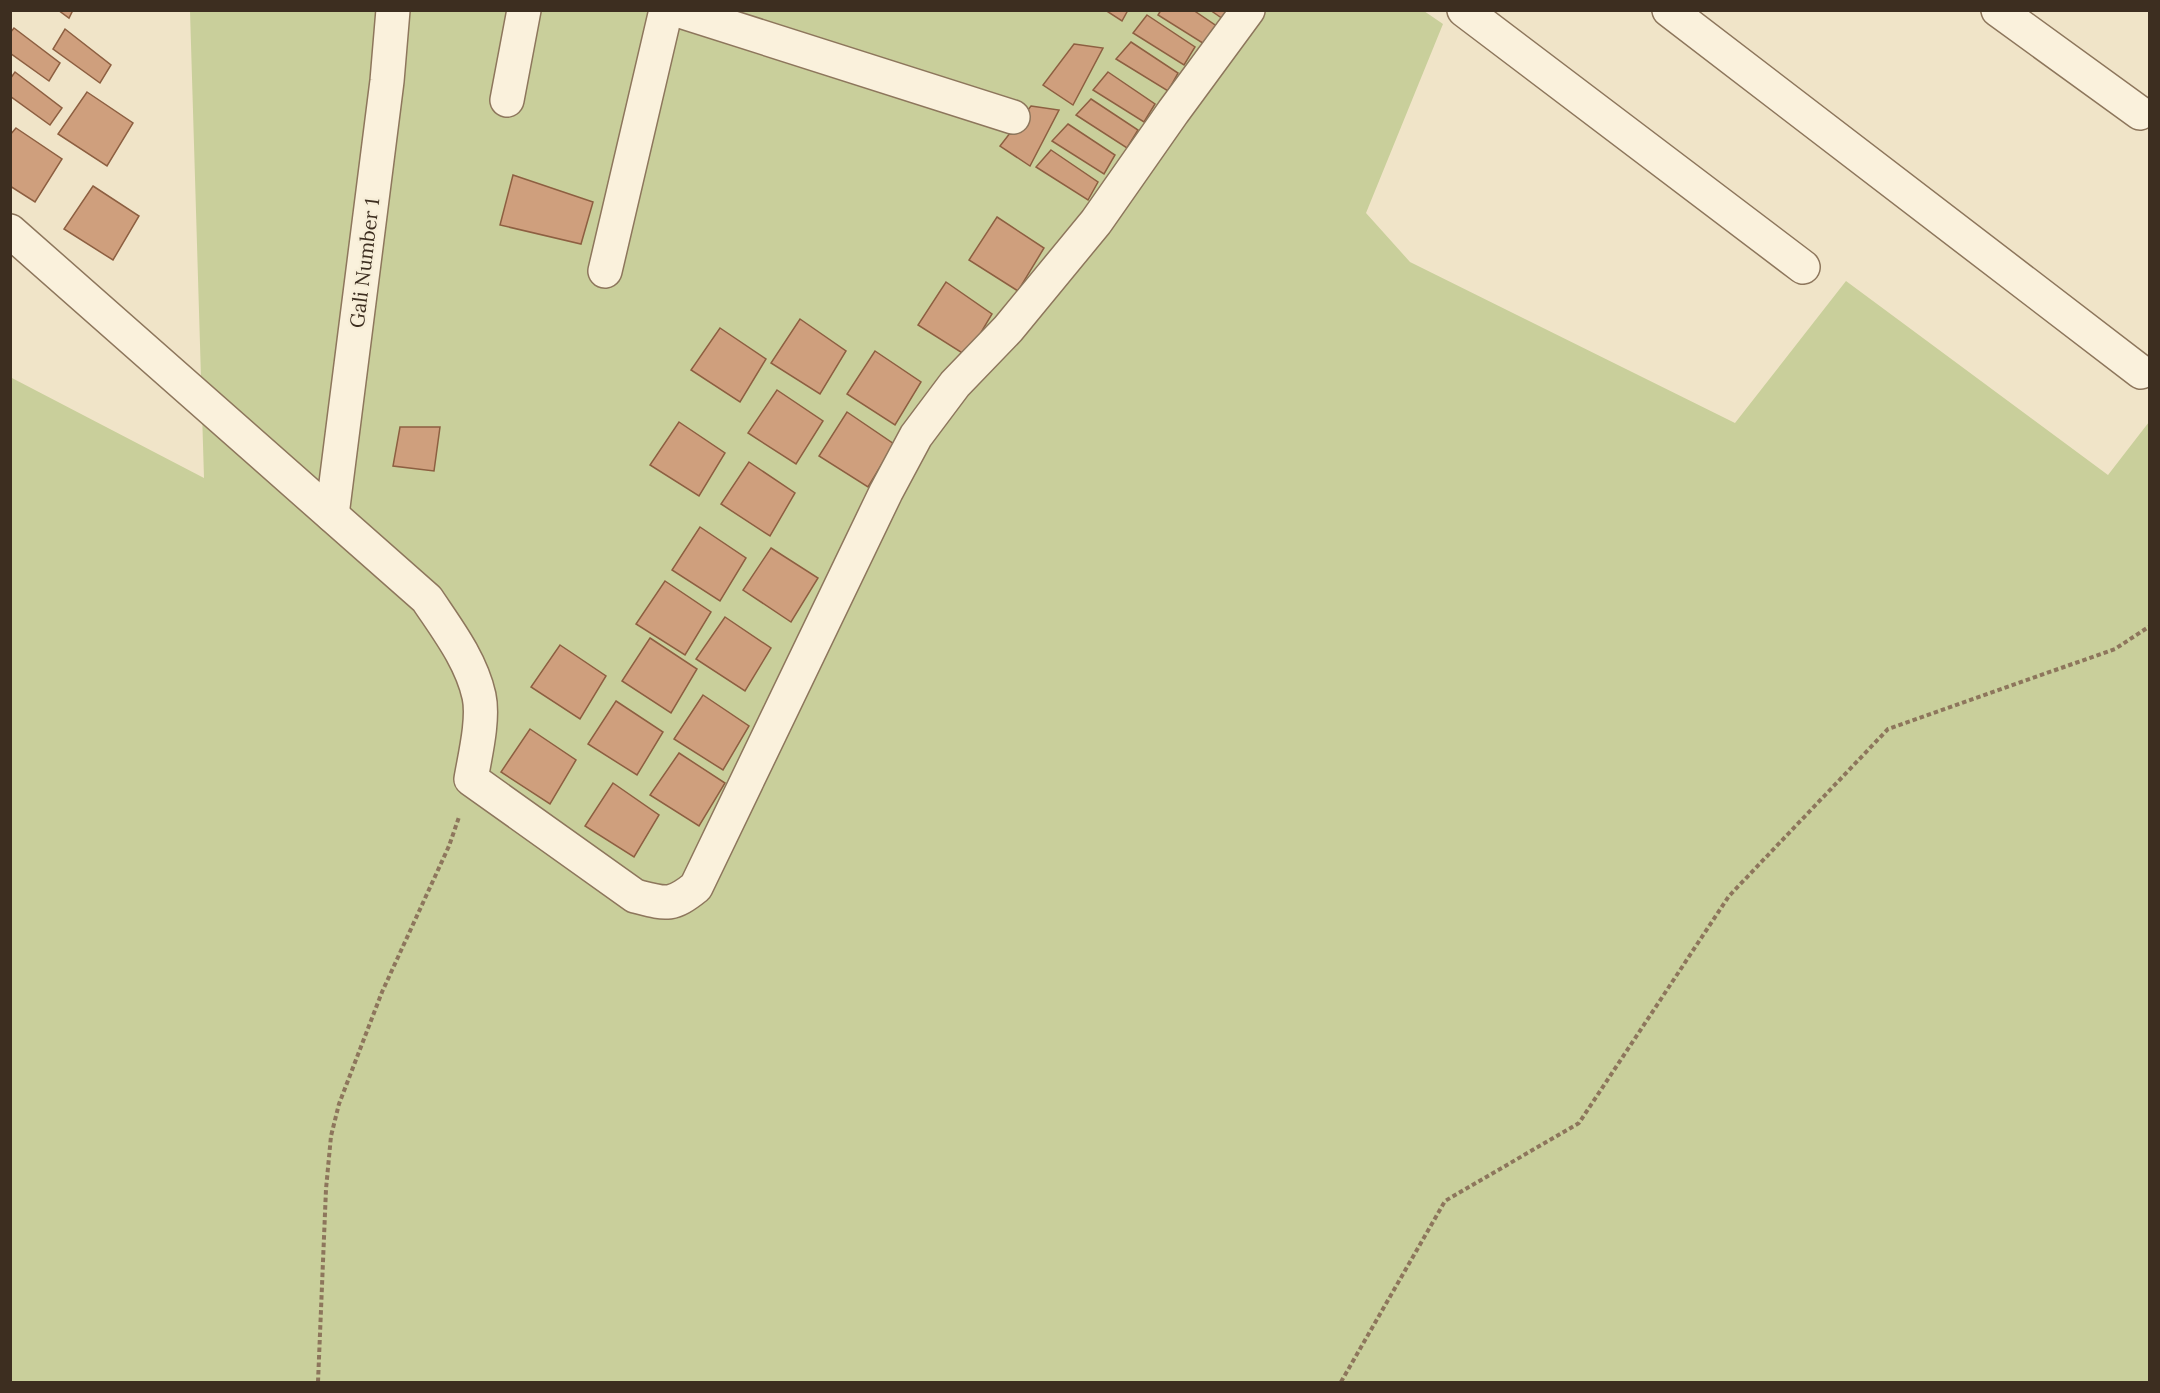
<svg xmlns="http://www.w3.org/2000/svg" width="2160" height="1393" font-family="Lora,serif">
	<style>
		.green { fill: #c9cf9b }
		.building { fill: #cf9f7d; stroke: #8d5f41; stroke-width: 1.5 }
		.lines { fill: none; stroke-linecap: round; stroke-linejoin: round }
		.street-casing { stroke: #8d765c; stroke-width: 36 }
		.path { stroke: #8d765c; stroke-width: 4; stroke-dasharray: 4.5 3; stroke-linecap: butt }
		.street { stroke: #faf1dc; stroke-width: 33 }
		.labels { text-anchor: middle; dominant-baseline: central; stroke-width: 5; stroke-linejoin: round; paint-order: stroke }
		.street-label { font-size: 20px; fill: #3d2e20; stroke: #f7eed8 }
	</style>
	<rect width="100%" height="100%" fill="#f0e4c8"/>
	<path class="green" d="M190 11H1424L1443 24 1366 213 1410 262 1735 423 1846 281 2108 475 2149 422V1382H11L10 377 204 478Z"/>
	<g class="building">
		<path d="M58 10H73L69 18Z"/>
		<path d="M1105 10H1128L1122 21Z"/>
		<path d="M1161 10H1193L1221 29 1209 47 1158 15Z"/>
		<path d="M1210 10H1232L1226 21Z"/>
		<path d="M1147 15 1195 47 1184 65 1133 33Z"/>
		<path d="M14 28 60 63 49 81 10 53V33Z"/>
		<path d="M65 29 111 65 100 83 53 49Z"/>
		<path d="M1131 42 1178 73 1168 91 1116 59Z"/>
		<path d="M1074 44 1103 48 1073 105 1043 85Z"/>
		<path d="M15 72 62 108 50 125 10 96V79Z"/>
		<path d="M1108 72 1155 104 1144 122 1093 90Z"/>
		<path d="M87 92 133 123 107 166 58 134Z"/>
		<path d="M1091 99 1138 130 1127 148 1076 115Z"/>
		<path d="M1031 106 1059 110 1030 166 1000 146Z"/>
		<path d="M1068 124 1115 155 1104 174 1052 141Z"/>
		<path d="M16 128 62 159 35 202 10 186V135Z"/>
		<path d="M1051 150 1098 182 1088 200 1036 167Z"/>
		<path d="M513 175 593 202 581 244 500 225Z"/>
		<path d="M93 186 139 216 113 260 64 229Z"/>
		<path d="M997 217 1044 248 1018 291 969 260Z"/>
		<path d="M946 282 992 314 967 356 918 325Z"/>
		<path d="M800 319 846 351 820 394 771 363Z"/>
		<path d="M720 328 766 359 740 402 691 370Z"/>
		<path d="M875 351 921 382 895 425 847 394Z"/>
		<path d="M777 390 823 421 796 464 748 433Z"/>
		<path d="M847 412 894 444 868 487 819 456Z"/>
		<path d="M679 422 725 453 699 496 650 465Z"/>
		<path d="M400 427H440L434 471 393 466Z"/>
		<path d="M749 462 795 493 770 536 721 504Z"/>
		<path d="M700 527 746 558 720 601 672 570Z"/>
		<path d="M771 548 818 578 791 622 743 590Z"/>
		<path d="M665 581 711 612 685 655 636 624Z"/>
		<path d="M725 617 771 648 745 691 696 659Z"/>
		<path d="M650 638 697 669 671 713 622 681Z"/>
		<path d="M560 645 606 676 580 719 531 687Z"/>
		<path d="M703 695 749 726 723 770 674 739Z"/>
		<path d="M616 701 663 732 637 775 588 744Z"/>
		<path d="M530 729 576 760 550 804 501 772Z"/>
		<path d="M679 753 725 783 699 826 650 795Z"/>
		<path d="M613 783 659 815 634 857 585 826Z"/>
	</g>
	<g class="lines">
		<defs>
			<g id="street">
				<path d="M677 10 1013 117"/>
				<path d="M1464 10 1803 267"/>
				<path d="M1669 10 2141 372"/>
				<path d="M1998 10 2140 113"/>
				<path d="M507 100 524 10"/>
				<path d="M10 231 427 599C447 629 471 660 479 696 484 719 475 756 471 779L635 896C666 904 671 907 696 887L886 492 916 436 955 384 1008 329 1096 222 1173 112 1248 10"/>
				<path d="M605 271 666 10"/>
				<path d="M332 515 387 81 393 10"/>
			</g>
		</defs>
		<use href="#street" class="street-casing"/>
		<g class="path">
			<path d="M318 1382 326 1189 331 1136 339 1104 382 992 449 846 459 817"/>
			<path d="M1341 1382 1445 1201 1579 1123 1729 896 1888 729 2115 649 2150 626"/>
		</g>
		<use href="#street" class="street"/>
	</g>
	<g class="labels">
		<g class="street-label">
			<text transform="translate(364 263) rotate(-83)">Gali Number 1</text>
		</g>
	</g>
	<rect width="2160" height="1393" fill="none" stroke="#3d2e20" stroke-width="24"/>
</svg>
